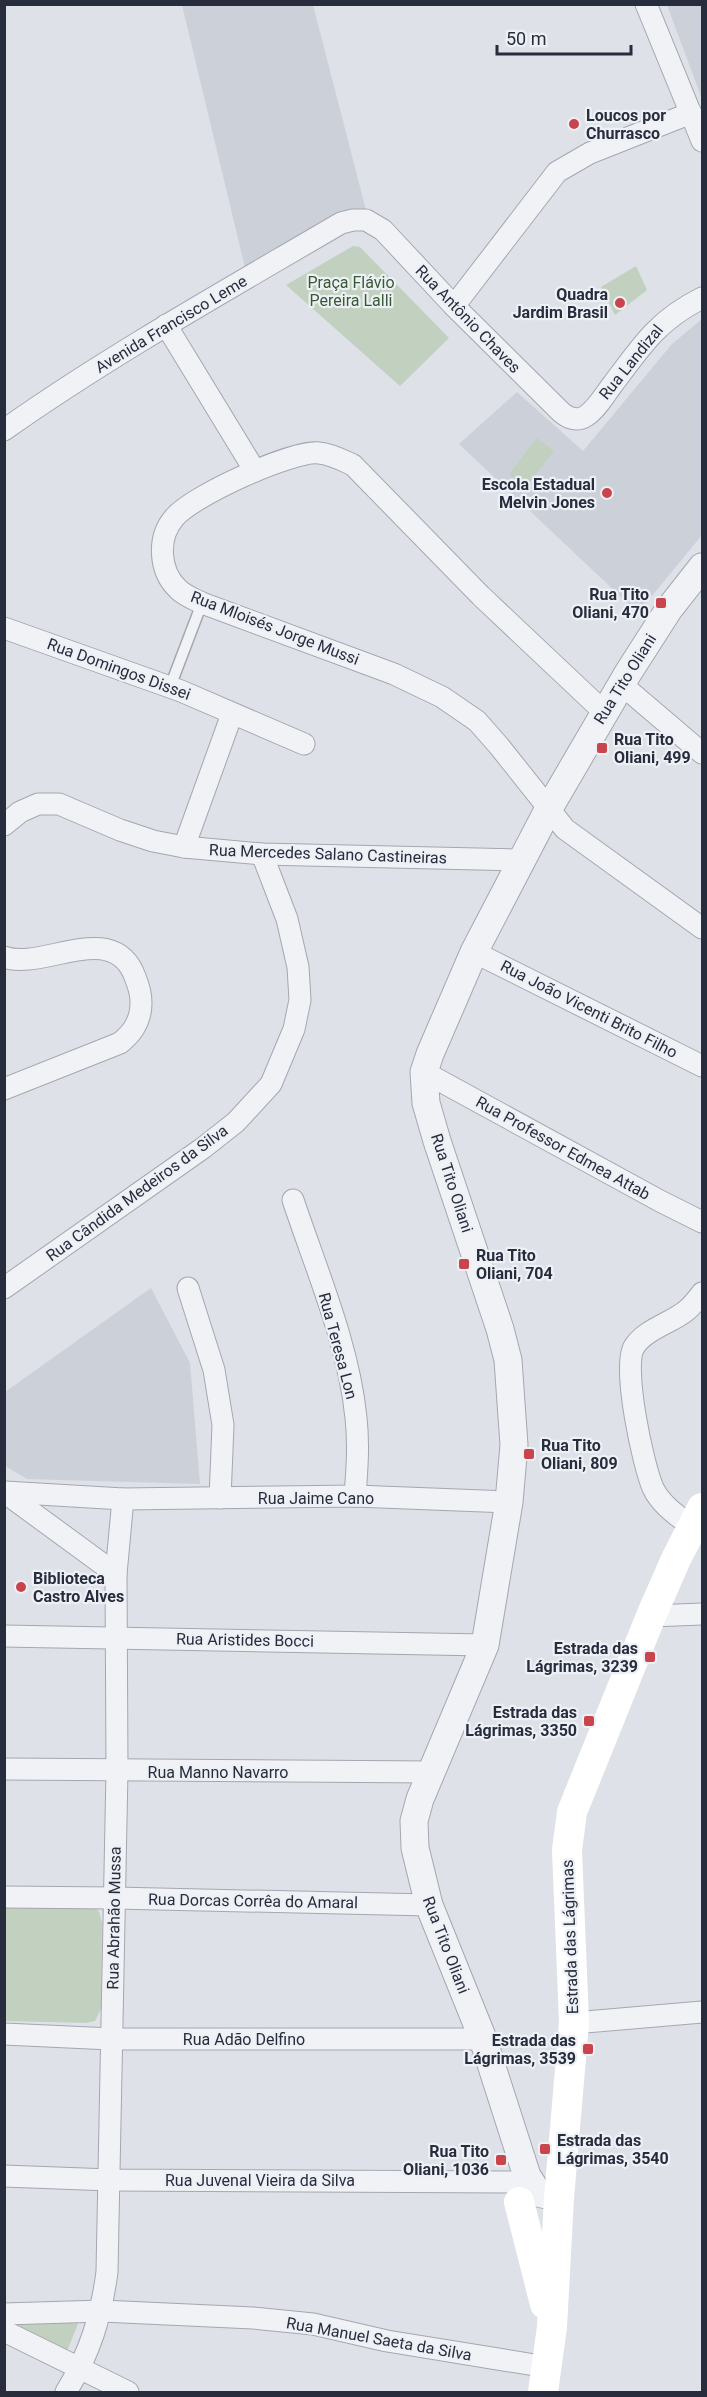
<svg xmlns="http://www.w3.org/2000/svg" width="707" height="2397" font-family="Roboto,sans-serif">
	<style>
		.built { fill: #ccd0d9 }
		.green { fill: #c2d1bf }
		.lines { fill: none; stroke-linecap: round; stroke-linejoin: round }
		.service-casing { stroke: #a4a7b1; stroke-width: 13 }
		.minor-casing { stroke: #a4a7b1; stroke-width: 23 }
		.tertiary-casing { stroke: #a4a7b1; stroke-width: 29 }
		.service { stroke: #f1f2f6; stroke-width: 10 }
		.minor { stroke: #f1f2f6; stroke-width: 21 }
		.tertiary { stroke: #f1f2f6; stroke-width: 27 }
		.secondary { stroke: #fff; stroke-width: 30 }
		.poi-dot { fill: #ca454b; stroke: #edf0f5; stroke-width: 2 }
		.labels { text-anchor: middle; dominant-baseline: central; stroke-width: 4.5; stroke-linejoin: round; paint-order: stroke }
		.poi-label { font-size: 16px; font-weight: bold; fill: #282d3e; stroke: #edf0f5; text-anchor: end }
		.park-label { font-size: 16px; fill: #385935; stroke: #edf0f5 }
		.street-label { font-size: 16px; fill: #282d3e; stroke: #edf0f5 }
	</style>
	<rect width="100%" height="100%" fill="#dee1e7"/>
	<g class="built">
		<path d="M182 5H313L367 214 247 276Z"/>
		<path d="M667 5H702V99Z"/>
		<path d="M702 319V535L638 613 459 444 517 392 583 451 672 344Z"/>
		<path d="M151 1288 190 1363 200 1484 27 1479 5 1466V1392Z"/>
	</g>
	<g class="green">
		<path d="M353 246 360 247 449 338 400 386 286 285Z"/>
		<path d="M636 266 647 290 615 315 601 287Z"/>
		<path d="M537 438 554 451 526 487 509 474Z"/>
		<path d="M5 1904 96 1908 99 1912 102 1923 101 2009 95 2021 86 2023 5 2021Z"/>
		<path d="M81 2316 66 2354 5 2322Z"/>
	</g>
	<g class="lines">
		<defs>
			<path id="service" d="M170 687 202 603"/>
			<g id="minor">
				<path d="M646 4 702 141"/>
				<path d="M454 306 557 172 590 153 691 113"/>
				<path d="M166 325 255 471"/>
				<path d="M4 430C112 354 227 290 341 223L353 220H366L383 230 454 306 561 412C568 418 577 422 586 416 597 409 605 394 613 384 642 345 658 320 702 298"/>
				<path d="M4 628 181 691 304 744"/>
				<path d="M621 684 702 753"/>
				<path d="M604 712 481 596 353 465C342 460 331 454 319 453 292 450 190 497 174 518 157 538 159 571 178 589 185 596 194 599 202 603L394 674 442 697 477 721 499 746 565 829 702 928"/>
				<path d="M4 825 20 812 38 804H59L120 830 153 841 184 847 262 854 522 860"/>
				<path d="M184 847 232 714"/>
				<path d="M474 952 702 1066"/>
				<path d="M4 957C41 971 109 921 133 972 139 986 143 998 140 1013 137 1026 131 1034 120 1043L4 1089"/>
				<path d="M424 1072 660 1201 702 1222"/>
				<path d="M293 1200C316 1269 349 1345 356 1418 359 1444 357 1470 355 1496"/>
				<path d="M4 1288 203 1148 236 1122 271 1084 294 1029 300 1000 298 967 287 919 262 854"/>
				<path d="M188 1288 214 1370 223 1425 220 1498"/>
				<path d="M4 1492 116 1574 117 1771 107 2272C101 2317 90 2353 66 2392"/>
				<path d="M5 1492 123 1499 355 1496 509 1502"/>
				<path d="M692 1527C678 1516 661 1505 653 1488 643 1465 622 1367 634 1347 645 1329 672 1323 687 1310 693 1305 698 1298 702 1293"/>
				<path d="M116 1574 123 1499"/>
				<path d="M651 1616 702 1614"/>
				<path d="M4 1636 485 1645"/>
				<path d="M4 1769 432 1772"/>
				<path d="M4 1897 115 1898 429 1905"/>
				<path d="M574 2023 702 2012"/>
				<path d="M4 2034 111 2039H483"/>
				<path d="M4 2176 110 2180 516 2182"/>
				<path d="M4 2314 102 2311 253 2318 313 2324 387 2341 547 2367"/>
				<path d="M4 2331 128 2392"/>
			</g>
			<path id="tertiary" d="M559 2198 538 2193 527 2176 483 2039 429 1905 415 1848 414 1821 420 1799 485 1645 509 1502 514 1445 508 1360 500 1329 437 1141 426 1103 424 1072 430 1054 474 952 548 810 628 673 669 609 702 567"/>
		</defs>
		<use href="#service" class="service-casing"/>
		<use href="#minor" class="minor-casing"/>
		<use href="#tertiary" class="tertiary-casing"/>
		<use href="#service" class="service"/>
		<use href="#minor" class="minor"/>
		<use href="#tertiary" class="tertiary"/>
		<g class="secondary">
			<path d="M519 2202 545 2304"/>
			<path d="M543 2392 552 2327 559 2198 574 2023 567 1850 572 1812 651 1616 676 1559 702 1508"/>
		</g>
	</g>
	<g class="poi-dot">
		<circle cx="574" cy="124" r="6"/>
		<circle cx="620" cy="303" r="6"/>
		<circle cx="607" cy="493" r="6"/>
		<rect x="655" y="597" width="12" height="12" rx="3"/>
		<rect x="596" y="742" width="12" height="12" rx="3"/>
		<rect x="458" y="1258" width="12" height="12" rx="3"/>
		<rect x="523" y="1448" width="12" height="12" rx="3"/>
		<circle cx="21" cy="1587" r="6"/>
		<rect x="644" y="1651" width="12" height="12" rx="3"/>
		<rect x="583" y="1715" width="12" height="12" rx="3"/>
		<rect x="582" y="2043" width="12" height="12" rx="3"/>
		<rect x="539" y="2143" width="12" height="12" rx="3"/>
		<rect x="495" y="2154" width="12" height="12" rx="3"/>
	</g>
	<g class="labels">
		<g class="poi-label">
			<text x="586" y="115" text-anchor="start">Loucos por<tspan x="586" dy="18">Churrasco</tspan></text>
			<text x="608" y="294">Quadra<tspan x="608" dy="18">Jardim Brasil</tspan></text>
			<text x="595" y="484">Escola Estadual<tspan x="595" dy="18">Melvin Jones</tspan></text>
			<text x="649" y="594">Rua Tito<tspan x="649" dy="18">Oliani, 470</tspan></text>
			<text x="614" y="739" text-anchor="start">Rua Tito<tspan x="614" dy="18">Oliani, 499</tspan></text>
			<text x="476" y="1255" text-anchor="start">Rua Tito<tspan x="476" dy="18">Oliani, 704</tspan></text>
			<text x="541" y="1445" text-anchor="start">Rua Tito<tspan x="541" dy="18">Oliani, 809</tspan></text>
			<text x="33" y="1578" text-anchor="start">Biblioteca<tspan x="33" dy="18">Castro Alves</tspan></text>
			<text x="638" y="1648">Estrada das<tspan x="638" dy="18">Lágrimas, 3239</tspan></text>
			<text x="577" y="1712">Estrada das<tspan x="577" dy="18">Lágrimas, 3350</tspan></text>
			<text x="576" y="2040">Estrada das<tspan x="576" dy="18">Lágrimas, 3539</tspan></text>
			<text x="557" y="2140" text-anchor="start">Estrada das<tspan x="557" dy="18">Lágrimas, 3540</tspan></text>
			<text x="489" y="2151">Rua Tito<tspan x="489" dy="18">Oliani, 1036</tspan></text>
		</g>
		<g class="park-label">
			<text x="351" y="282">Praça Flávio<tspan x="351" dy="18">Pereira Lalli</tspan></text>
		</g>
		<g class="street-label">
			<text transform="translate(468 319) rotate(46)">Rua Antônio Chaves</text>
			<text transform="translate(171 324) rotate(-31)">Avenida Francisco Leme</text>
			<text transform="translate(631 362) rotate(-51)">Rua Landizal</text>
			<text transform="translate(275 628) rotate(21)">Rua Mloisés Jorge Mussi</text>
			<text transform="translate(119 669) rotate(20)">Rua Domingos Dissei</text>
			<text transform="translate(625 679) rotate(-58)">Rua Tito Oliani</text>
			<text transform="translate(328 854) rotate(2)">Rua Mercedes Salano Castineiras</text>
			<text transform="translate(589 1009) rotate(27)">Rua João Vicenti Brito Filho</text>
			<text transform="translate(563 1148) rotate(29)">Rua Professor Edmea Attab</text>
			<text transform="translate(452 1183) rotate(72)">Rua Tito Oliani</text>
			<text transform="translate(137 1193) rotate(-36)">Rua Cândida Medeiros da Silva</text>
			<text transform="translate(338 1346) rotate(75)">Rua Teresa Lon</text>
			<text x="316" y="1498">Rua Jaime Cano</text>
			<text transform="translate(245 1640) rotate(1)">Rua Aristides Bocci</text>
			<text x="218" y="1772">Rua Manno Navarro</text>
			<text transform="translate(253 1901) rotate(1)">Rua Dorcas Corrêa do Amaral</text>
			<text transform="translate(114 1918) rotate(-89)">Rua Abrahão Mussa</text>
			<text transform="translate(570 1937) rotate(-92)">Estrada das Lágrimas</text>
			<text transform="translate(446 1945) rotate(69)">Rua Tito Oliani</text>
			<text x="244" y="2039">Rua Adão Delfino</text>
			<text x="260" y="2180">Rua Juvenal Vieira da Silva</text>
			<text transform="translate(379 2339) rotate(10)">Rua Manuel Saeta da Silva</text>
		</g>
	</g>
	<rect width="707" height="2397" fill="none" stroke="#282d3e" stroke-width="12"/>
	<path d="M497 45v9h134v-9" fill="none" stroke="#282d3e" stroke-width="3"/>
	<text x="506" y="45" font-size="18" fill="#282d3e" stroke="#edf0f5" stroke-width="4.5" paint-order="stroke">50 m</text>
</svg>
